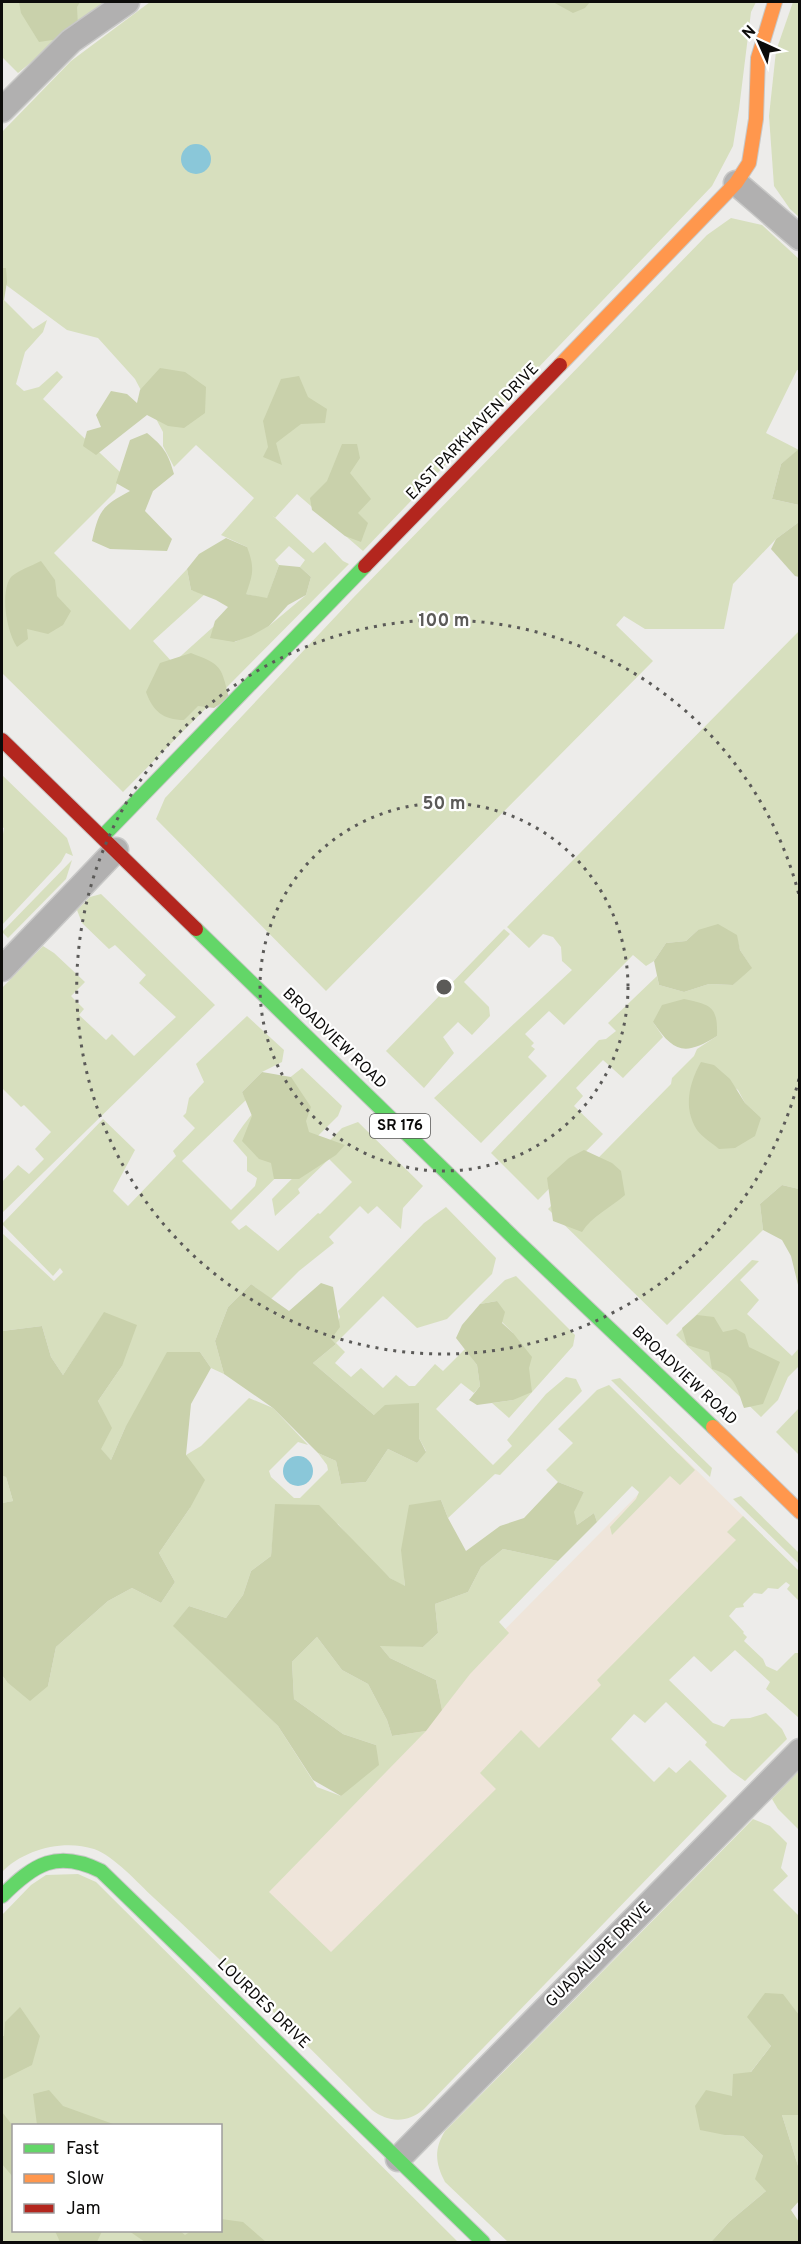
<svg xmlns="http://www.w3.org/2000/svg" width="801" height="2244" font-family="Overpass,sans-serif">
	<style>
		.commercial { fill: #efe5da }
		.green { fill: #d7dfbe; fill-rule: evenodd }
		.forest { fill: #c9d1ab }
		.water { fill: #8ac7d9 }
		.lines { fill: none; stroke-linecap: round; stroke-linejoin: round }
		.street-casing { stroke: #c8c8c7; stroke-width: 27 }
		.fast-casing { stroke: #c8c8c7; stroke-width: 16 }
		.slow-casing { stroke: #c8c8c7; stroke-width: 16 }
		.jam-casing { stroke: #c8c8c7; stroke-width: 16 }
		.street { stroke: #b1b0b0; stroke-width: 24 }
		.fast { stroke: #63d668; stroke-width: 14 }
		.slow { stroke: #ff974d; stroke-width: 14 }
		.jam { stroke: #b3261e; stroke-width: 14 }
		.ring { fill: none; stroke: #5b5a58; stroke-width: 3; stroke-dasharray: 3 6 }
		.labels { text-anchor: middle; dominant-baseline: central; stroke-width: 4.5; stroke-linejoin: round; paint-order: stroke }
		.shield { fill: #fff; stroke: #555454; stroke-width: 1.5 }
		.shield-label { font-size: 15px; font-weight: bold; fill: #0c0b0a }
		.street-label { font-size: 16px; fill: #0c0b0a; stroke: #fff }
		.centre { fill: #5b5a58; stroke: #fff; stroke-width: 3 }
		.ring-label { font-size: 18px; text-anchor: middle; font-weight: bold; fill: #5b5a58; stroke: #fff; stroke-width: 4.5; stroke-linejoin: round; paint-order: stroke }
	</style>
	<rect width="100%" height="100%" fill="#edecea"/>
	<path class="commercial" d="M679 1453 757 1530 293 2001 221 1917Z"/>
	<g class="green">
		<path d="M2 2H105L18 73 2 57Z"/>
		<path d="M150 2H756L751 12 739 109 733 146 712 186 363 551 297 494 275 518 272 515 313 553 325 542 343 561 349 564 123 792 2 673V300H4L33 329 47 320 43 332 25 352 16 384 24 391 39 387 57 371 63 377 43 399 120 472 115 492 54 553 130 630 187 569 191 590 205 594 153 641 173 663 213 627 235 642 269 626 306 595 311 577 300 567 305 560 289 546 275 560 279 565 267 599 246 594 247 547 221 535 254 498 196 445 174 467 163 446V432L135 379 98 338 67 330 2 282V132L71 61Z"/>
		<path d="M793 2H799V217L790 209 774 186 769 116 776 51Z"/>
		<path d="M731 218 762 225 799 259V370H797L766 433 799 450 781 464 772 499 799 505V522L776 539 733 584 724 629H645L624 616 616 625 653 661 326 991 156 819 165 798 353 598 707 235Z"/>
		<path d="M799 631V1189L782 1185 760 1204 763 1230 667 1325 548 1209 671 1084 672 1078 694 1056 697 1049 717 1036 653 1022 663 1037 623 1078 603 1060 576 1088 583 1096 574 1106 603 1134 538 1200 491 1153 599 1040 606 1039 616 1031 608 1023 657 976 659 985 684 992 709 984 733 985 751 967 740 950 736 935 698 930 686 941 666 943 654 961 646 966 633 955 564 1025 549 1011 525 1034 534 1043 531 1046 535 1049 528 1057 547 1076 481 1143 434 1098 572 970 562 961 561 947 553 937 543 934 529 948 507 927ZM701 1063 738 1090 745 1103 761 1118Z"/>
		<path d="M2 775 67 838 73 856 66 853 61 862 2 925V840L4 828 2 827Z"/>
		<path d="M72 860 66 879 8 938 2 932Z"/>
		<path d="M101 894 215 1005 2 1213V1182L18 1165 29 1174 44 1159 35 1149 51 1132 24 1105 21 1107 2 1088V988L43 946 54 953 85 982 71 996 84 1009 79 1015 106 1040 112 1034 134 1056 176 1017 139 983 146 975 115 945 109 949 82 923 77 910 90 897Z"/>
		<path d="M504 929 510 934 464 982 489 1007 490 1016 472 1035 458 1022 443 1037 454 1053 424 1088 386 1051Z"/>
		<path d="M247 1016 284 1050 282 1062 262 1072 242 1092 246 1100 182 1161 231 1210 255 1186 257 1178 247 1171V1157L233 1141C249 1113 277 1087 302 1068L342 1106 338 1116 231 1222 239 1230 246 1225 278 1251 318 1213 320 1214 352 1182 329 1159 298 1189 300 1193 275 1216 272 1199 342 1128 358 1122 423 1186 403 1208 401 1229 377 1206 368 1214 360 1206 329 1237 334 1243 299 1271 271 1299 251 1284 228 1307 215 1341 224 1374 211 1368 200 1352 125 1428 111 1460 100 1449 111 1428 98 1401 122 1366 104 1313 63 1375 51 1357 42 1326 2 1331V1233L54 1281 63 1272 60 1268 53 1276 2 1224 103 1119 135 1150 113 1191 128 1206 176 1156 173 1151 195 1128 183 1116 186 1113 189 1098 204 1082 196 1064Z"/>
		<path d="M446 1207 496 1258 492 1274 447 1319 417 1328 383 1296 336 1343 345 1352 335 1363 351 1377 361 1368 383 1388 396 1375 409 1386H415L435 1364 443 1371 465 1349 477 1365 480 1386 474 1393 461 1383 436 1409 493 1465 512 1446 507 1440 546 1394 566 1377 576 1379 582 1391 500 1475 495 1474 448 1518 441 1500 402 1550 405 1587 390 1578 364 1554 338 1524 276 1504 271 1556 251 1571 243 1595 226 1618 189 1606 174 1626 278 1726 317 1787 341 1796 376 1745 343 1734 294 1699 292 1662 317 1637 342 1670 368 1684 387 1720 392 1736 426 1731 269 1892 331 1952 496 1789 480 1773 521 1730 539 1748 601 1685 597 1680 736 1540 727 1532 743 1516 799 1571V1601L787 1589 790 1585 786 1582 778 1589 768 1588 762 1594 754 1593 743 1604 744 1607 736 1608 729 1616 744 1632 743 1633 747 1637 744 1641 763 1659 766 1666 777 1671 795 1653H799V1718L766 1689 770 1682 735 1650 711 1672 694 1656 669 1680 713 1723 724 1727 731 1719 750 1718 766 1713 782 1729 787 1739 745 1781 731 1771 705 1745 707 1742 666 1702 645 1723 634 1714 611 1739 654 1782 669 1767 676 1773 690 1760 727 1796 424 2109C408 2123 389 2123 372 2110 300 2039 229 1966 154 1898 138 1883 114 1856 94 1849 64 1839 24 1849 2 1872V1675L7 1682 48 1686 56 1647 108 1601 132 1588 161 1603 175 1582 159 1553 190 1508 186 1455 201 1446 249 1398 273 1408 308 1445 298 1442 269 1471 271 1477 294 1498H300L328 1470 327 1465 318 1453 336 1461 341 1484 366 1482 388 1449 417 1463 426 1451 419 1438V1404L374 1415 313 1363 336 1344 331 1340 340 1317 338 1311 424 1223Z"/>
		<path d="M752 1260 759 1261 740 1280 759 1300 747 1314 792 1356 799 1348V1366L788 1377 778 1400 761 1417 676 1335Z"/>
		<path d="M516 1276 575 1335 573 1346 509 1418 492 1403 513 1400V1333L502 1322 497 1301 480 1304 505 1280Z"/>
		<path d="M620 1378 712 1468 710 1477 611 1380Z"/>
		<path d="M609 1385 695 1470 680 1485 670 1476 612 1535 610 1527 636 1499 639 1492 632 1486 597 1522 594 1513 577 1525 573 1512 584 1492 558 1482 546 1470 573 1443 558 1429 597 1390Z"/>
		<path d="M799 1408V1455L776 1432Z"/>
		<path d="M2 1476 6 1477 13 1501 2 1503Z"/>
		<path d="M741 1496 799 1553V1564L733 1499Z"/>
		<path d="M503 1549 558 1561 499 1622 509 1633 470 1674 442 1710 436 1680 390 1658 379 1645 423 1647 438 1633 435 1604 468 1592 481 1567Z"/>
		<path d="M799 1771V1830L778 1809 772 1799Z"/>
		<path d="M753 1819 770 1826 787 1843 781 1868 788 1876 773 1890 799 1916V2015L748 2017 771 2046 732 2096 725 2135 743 2136 763 2156 766 2191 729 2222 711 2242H508L445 2182C435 2163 434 2149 445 2131Z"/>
		<path d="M78 1874 96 1882 458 2242H2V1915L31 1885 46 1875ZM14 2126H220V2230H14Z"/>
		<path d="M798 2114 799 2115V2169L782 2115Z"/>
	</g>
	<g class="forest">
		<path d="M19 2H80L77 7 78 27 66 38 39 42 21 13Z"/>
		<path d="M553 2H590L585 8 573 13Z"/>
		<path d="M2 268H6L7 282 4 300H2Z"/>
		<path d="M160 368 185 372 206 387 205 413 184 428 168 426 147 415 96 455 83 446 87 431 101 427 96 415 111 391 127 394 137 403 140 390Z"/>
		<path d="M299 376 308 397 327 409 325 423 301 424 276 443 282 465 263 457 268 447 263 421 281 379Z"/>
		<path d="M147 433C164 447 168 453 174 474L153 491 145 511 172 539 167 551 110 549 92 541C99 510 102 506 130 491L116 483 130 440Z"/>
		<path d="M342 444H357L360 458 350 473 371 499 358 513 368 523 361 542 345 536 312 510 310 498 327 481Z"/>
		<path d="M799 449V505L772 499 781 464Z"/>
		<path d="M799 522V577L795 576 771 549 776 539Z"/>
		<path d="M226 538 247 547C255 568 253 574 246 594L267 598 279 565 300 567 311 577 306 595 288 605 269 626 251 636 234 642 210 638 215 621 228 607 216 600 191 590 187 569 199 554Z"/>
		<path d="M41 561 55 580 57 596 71 611 63 625 48 634 27 629 28 639 17 647C6 630 0 592 11 577 19 570 31 566 41 561Z"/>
		<path d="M191 653C222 665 221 666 229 698L214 708 198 706 184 720C163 720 153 711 146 692L160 663Z"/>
		<path d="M718 924 737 935 740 950 752 968 733 985 709 984 684 992 659 985 654 961 666 943 686 941 698 930Z"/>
		<path d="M684 999C711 1005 718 1006 717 1036 685 1056 674 1053 653 1022L662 1005Z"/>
		<path d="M701 1062 714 1065 730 1079 745 1103 761 1118 755 1136 735 1148 719 1149C712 1143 702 1137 697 1130 683 1108 689 1083 701 1062Z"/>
		<path d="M262 1072 291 1077 311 1107 306 1121 309 1132 345 1145 336 1155 299 1179H274L271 1163 259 1159 242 1141 252 1116 242 1092Z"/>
		<path d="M584 1150 612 1163 621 1171 625 1195C610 1208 592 1216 582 1232L553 1221 547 1178 569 1158Z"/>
		<path d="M782 1185 799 1189V1289L791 1256 782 1240 763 1230 760 1204Z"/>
		<path d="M321 1283 333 1287 340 1327 331 1339 336 1344 313 1363 374 1415 385 1405 419 1403V1438L426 1452 417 1463 388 1449 366 1482 341 1484 336 1461 318 1453 273 1408 224 1374 215 1341 228 1307 251 1284 289 1311Z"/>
		<path d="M497 1301 505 1312 502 1323 513 1333 532 1357 529 1368 532 1392 513 1400 477 1405 469 1400 480 1386 477 1365 456 1338 462 1325 480 1304Z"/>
		<path d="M104 1312 137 1325 122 1366 98 1401 112 1428 101 1449 111 1460 125 1428 167 1352H200L211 1368 191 1404 186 1455 205 1480 190 1508 159 1553 175 1582 161 1603 132 1588 108 1601 56 1647 48 1686 30 1701 7 1682 2 1675V1503L13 1501 6 1477 2 1476V1331L42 1326 51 1357 63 1375Z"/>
		<path d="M697 1315 714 1317 723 1332 736 1329 745 1334 749 1347 780 1362 763 1404 744 1408C736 1386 736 1376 712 1369L709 1352 687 1345 682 1328Z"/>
		<path d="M558 1482 584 1492 574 1512 577 1525 594 1513 597 1522 558 1561 503 1549 481 1567 468 1592 435 1604 438 1633 423 1647 380 1646 390 1658 436 1680 442 1710 426 1731 392 1736 387 1720 368 1684 342 1670 317 1637 292 1662 294 1699 343 1734 376 1745 379 1765 341 1796 313 1780 278 1726 173 1626 189 1606 226 1618 243 1595 251 1571 271 1556 275 1504 319 1505 390 1578 405 1586 401 1550 409 1505 441 1500 448 1518 466 1551 500 1526 524 1518Z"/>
		<path d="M765 1993 783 1994 799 2015V2115H782L799 2169V2201L791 2210 799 2222V2242H711L729 2222 766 2191 755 2179 763 2156 743 2136 725 2135 700 2130 695 2106 706 2090 732 2096 733 2074 751 2072 771 2046 747 2017Z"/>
		<path d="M20 2007 40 2036 32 2065 2 2080V2036H4L5 2022Z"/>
		<path d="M49 2090 63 2106 116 2125H37L33 2094Z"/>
		<path d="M2 2112 13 2126V2177L2 2164Z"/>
		<path d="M221 2219 243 2222 266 2242H145L129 2231H180L185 2235 191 2231 220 2230Z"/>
		<path d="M55 2231H102L97 2242H60Z"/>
	</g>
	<g class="water">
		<circle cx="196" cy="159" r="15"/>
		<circle cx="298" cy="1471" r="15"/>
	</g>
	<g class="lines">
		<defs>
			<g id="street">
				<path d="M2 110 71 41 127 2"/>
				<path d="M736 183 800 238"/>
				<path d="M2 969 116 850"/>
				<path d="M398 2159 800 1751"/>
			</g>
			<g id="fast">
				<path d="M102 837 365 566"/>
				<path d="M196 929 514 1238 713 1427"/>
				<path d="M2 1896C34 1864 57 1849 101 1871L483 2242"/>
			</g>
			<g id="slow">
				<path d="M560 365 736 183 749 163 756 119 758 58 775 2"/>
				<path d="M713 1427 800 1512"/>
			</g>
			<g id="jam">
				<path d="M365 566 560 365"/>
				<path d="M2 740 196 929"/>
			</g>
		</defs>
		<use href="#street" class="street-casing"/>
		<use href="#fast" class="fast-casing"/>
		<use href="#slow" class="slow-casing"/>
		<use href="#jam" class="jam-casing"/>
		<use href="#street" class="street"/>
		<use href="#fast" class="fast"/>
		<use href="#slow" class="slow"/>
		<use href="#jam" class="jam"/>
	</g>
	<g class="ring">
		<circle cx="444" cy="987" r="184"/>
		<path d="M799 1079A367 367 0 1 1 799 895"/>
	</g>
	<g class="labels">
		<rect class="shield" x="370" y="1114" width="60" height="24" rx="4.5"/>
		<g class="shield-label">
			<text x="400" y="1126">SR 176</text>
		</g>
		<g class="street-label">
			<text transform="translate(473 432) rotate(-46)">EAST PARKHAVEN DRIVE</text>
			<text transform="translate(334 1039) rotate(44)">BROADVIEW ROAD</text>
			<text transform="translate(684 1376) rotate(43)">BROADVIEW ROAD</text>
			<text transform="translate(599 1955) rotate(-45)">GUADALUPE DRIVE</text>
			<text transform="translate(263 2004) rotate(44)">LOURDES DRIVE</text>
		</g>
	</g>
	<circle cx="444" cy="987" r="9" class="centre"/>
	<g class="ring-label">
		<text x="444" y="626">100 m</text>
		<text x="444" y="809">50 m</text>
	</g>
	<rect width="801" height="2244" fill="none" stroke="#0c0b0a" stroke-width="6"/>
	<rect x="12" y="2124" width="210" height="108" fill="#ffffff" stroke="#9e9d9d" stroke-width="1.5"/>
	<rect x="24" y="2144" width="30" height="9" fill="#63d668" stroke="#9e9d9d" stroke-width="1.5"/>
	<text x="66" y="2154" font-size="18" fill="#0c0b0a">Fast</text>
	<rect x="24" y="2174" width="30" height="9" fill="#ff974d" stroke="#9e9d9d" stroke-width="1.5"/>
	<text x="66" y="2184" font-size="18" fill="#0c0b0a">Slow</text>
	<rect x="24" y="2204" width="30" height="9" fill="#b3261e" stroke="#9e9d9d" stroke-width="1.5"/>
	<text x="66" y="2214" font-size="18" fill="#0c0b0a">Jam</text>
	<g transform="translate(759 42) rotate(315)" stroke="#ffffff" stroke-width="4.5" paint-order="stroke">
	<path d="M0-4.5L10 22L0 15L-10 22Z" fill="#0c0b0a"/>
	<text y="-9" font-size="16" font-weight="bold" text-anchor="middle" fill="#0c0b0a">N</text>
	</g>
</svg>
